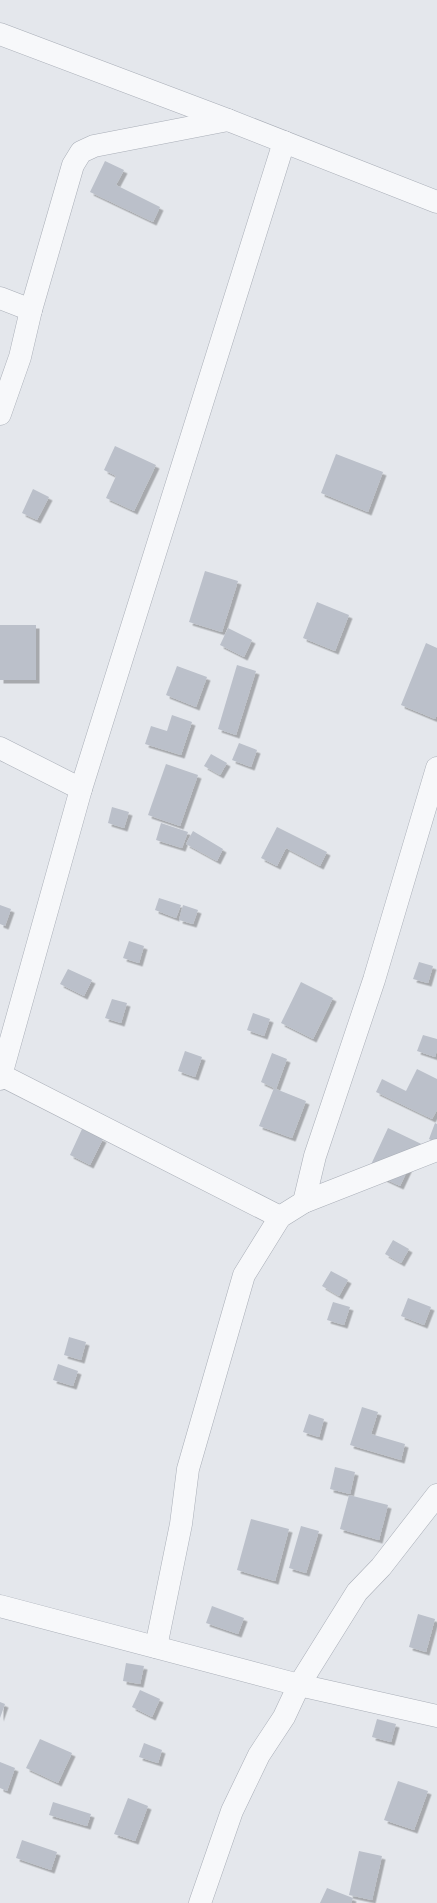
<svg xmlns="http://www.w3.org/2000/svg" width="437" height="1903" font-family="Montserrat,sans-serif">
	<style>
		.building { fill: #bbc0ca; filter: url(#shadow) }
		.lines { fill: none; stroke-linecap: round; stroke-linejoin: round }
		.minor-casing { stroke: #a9aeb7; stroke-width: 23 }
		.tertiary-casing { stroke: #a9aeb7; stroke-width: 23 }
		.minor { stroke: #f7f8fa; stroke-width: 22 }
		.tertiary { stroke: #f7f8fa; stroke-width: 22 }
	</style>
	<defs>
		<filter id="shadow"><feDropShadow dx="3.5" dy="3.5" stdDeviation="0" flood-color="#0004"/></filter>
	</defs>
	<rect width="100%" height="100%" fill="#e4e7ec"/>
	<g class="building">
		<path d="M105 161 124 170 116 185 160 207 153 222 90 192Z"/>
		<path d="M115 446 156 465 134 511 106 498 116 476 104 470Z"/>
		<path d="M336 454 383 472 368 512 321 493Z"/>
		<path d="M33 489 49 497 37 520 22 513Z"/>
		<path d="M205 571 238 581 222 632 189 622Z"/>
		<path d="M317 602 349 615 335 651 303 638Z"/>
		<rect x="0" y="625" width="36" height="55"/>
		<path d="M228 628 252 640 244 657 220 645Z"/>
		<path d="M426 643 437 648V715L435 719 401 705Z"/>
		<path d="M237 665 256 671 236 735 218 729Z"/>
		<path d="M177 666 207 677 196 707 166 695Z"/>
		<path d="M172 715 192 722 181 755 145 744 151 726 167 731Z"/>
		<path d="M239 743 257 750 251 767 232 760Z"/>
		<path d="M211 754 227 763 220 775 204 766Z"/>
		<path d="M166 764 198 775 180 826 148 815Z"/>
		<path d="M112 807 129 812 124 828 108 823Z"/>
		<path d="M161 823 188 832 182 848 156 840Z"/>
		<path d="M277 827 327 852 320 866 286 848 277 866 261 858Z"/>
		<path d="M193 831 223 849 217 861 186 844Z"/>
		<path d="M159 898 181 905 176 918 155 910Z"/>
		<path d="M0 905 11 909 5 926 0 924Z"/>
		<path d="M183 905 198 910 193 924 179 920Z"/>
		<path d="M129 941 144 946 139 963 123 958Z"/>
		<path d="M419 962 433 966 428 983 413 979Z"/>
		<path d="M68 969 92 980 84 996 60 984Z"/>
		<path d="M301 982 333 998 313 1039 281 1023Z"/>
		<path d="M112 999 127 1003 121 1023 105 1018Z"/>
		<path d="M253 1013 270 1019 264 1036 247 1030Z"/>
		<path d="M423 1035 437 1039V1050L435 1057 417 1051Z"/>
		<path d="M185 1051 202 1057 195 1077 178 1071Z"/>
		<path d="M272 1053 287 1059 276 1089 306 1101 292 1138 259 1126 274 1088 261 1082Z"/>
		<path d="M417 1069 437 1079V1110L432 1119 376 1092 382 1079 406 1091Z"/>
		<path d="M435 1123 437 1124V1143L429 1139Z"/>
		<path d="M388 1128 436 1151 416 1152 400 1186 368 1171Z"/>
		<path d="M82 1129 103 1139 90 1165 70 1155Z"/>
		<path d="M393 1240 409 1249 401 1263 385 1254Z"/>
		<path d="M331 1271 348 1280 339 1296 322 1286Z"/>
		<path d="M408 1298 431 1307 424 1325 401 1316Z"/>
		<path d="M333 1302 350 1307 344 1325 327 1320Z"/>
		<path d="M69 1337 86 1342 81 1360 64 1355Z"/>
		<path d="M58 1364 78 1371 73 1386 53 1380Z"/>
		<path d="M362 1407 378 1412 371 1434 405 1444 401 1460 350 1445Z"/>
		<path d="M309 1414 324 1419 319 1437 303 1432Z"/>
		<path d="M335 1467 355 1472 350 1494 330 1489Z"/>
		<path d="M349 1495 388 1505 379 1540 340 1529Z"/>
		<path d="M251 1519 289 1529 275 1581 237 1570Z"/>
		<path d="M301 1526 319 1531 306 1573 289 1568Z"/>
		<path d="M212 1606 244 1618 238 1634 206 1623Z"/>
		<path d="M418 1614 435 1619 426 1652 409 1647Z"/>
		<path d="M126 1663 144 1666 140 1684 123 1681Z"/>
		<path d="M140 1690 160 1699 152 1717 132 1707Z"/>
		<path d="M0 1702 5 1704 0 1718Z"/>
		<path d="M377 1719 396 1724 391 1742 372 1737Z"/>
		<path d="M40 1739 72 1753 58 1783 26 1768Z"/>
		<path d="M144 1743 162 1750 158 1763 139 1757Z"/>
		<path d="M0 1762 15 1768 7 1791 0 1788Z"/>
		<path d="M398 1781 428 1791 414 1830 384 1820Z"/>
		<path d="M128 1798 148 1806 135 1841 114 1834Z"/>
		<path d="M53 1802 91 1814 87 1826 49 1815Z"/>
		<path d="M22 1840 57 1852 51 1870 16 1858Z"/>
		<path d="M359 1851 382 1856 372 1900 349 1895Z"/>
		<path d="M327 1888 353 1898 351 1903H320Z"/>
	</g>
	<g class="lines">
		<defs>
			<g id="minor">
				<path d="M0 298 31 310"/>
				<path d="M0 414 20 357 31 310 73 165 81 152 94 146 228 120"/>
				<path d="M0 748 81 789"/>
				<path d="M1 1075 280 1217"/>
				<path d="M0 1079 81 789 284 142"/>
				<path d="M304 1202 315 1156 374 980 437 768"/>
				<path d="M0 1606 299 1685 437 1716"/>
				<path d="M156 1647 181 1524 188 1469 244 1275 280 1217 304 1202 437 1150"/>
				<path d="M200 1903 232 1811 259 1755 284 1717 299 1685 357 1592 381 1567 437 1495"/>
			</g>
			<path id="tertiary" d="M0 34 228 120 437 202"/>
		</defs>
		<use href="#minor" class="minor-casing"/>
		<use href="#tertiary" class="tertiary-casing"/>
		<use href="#minor" class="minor"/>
		<use href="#tertiary" class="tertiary"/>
	</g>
</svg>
